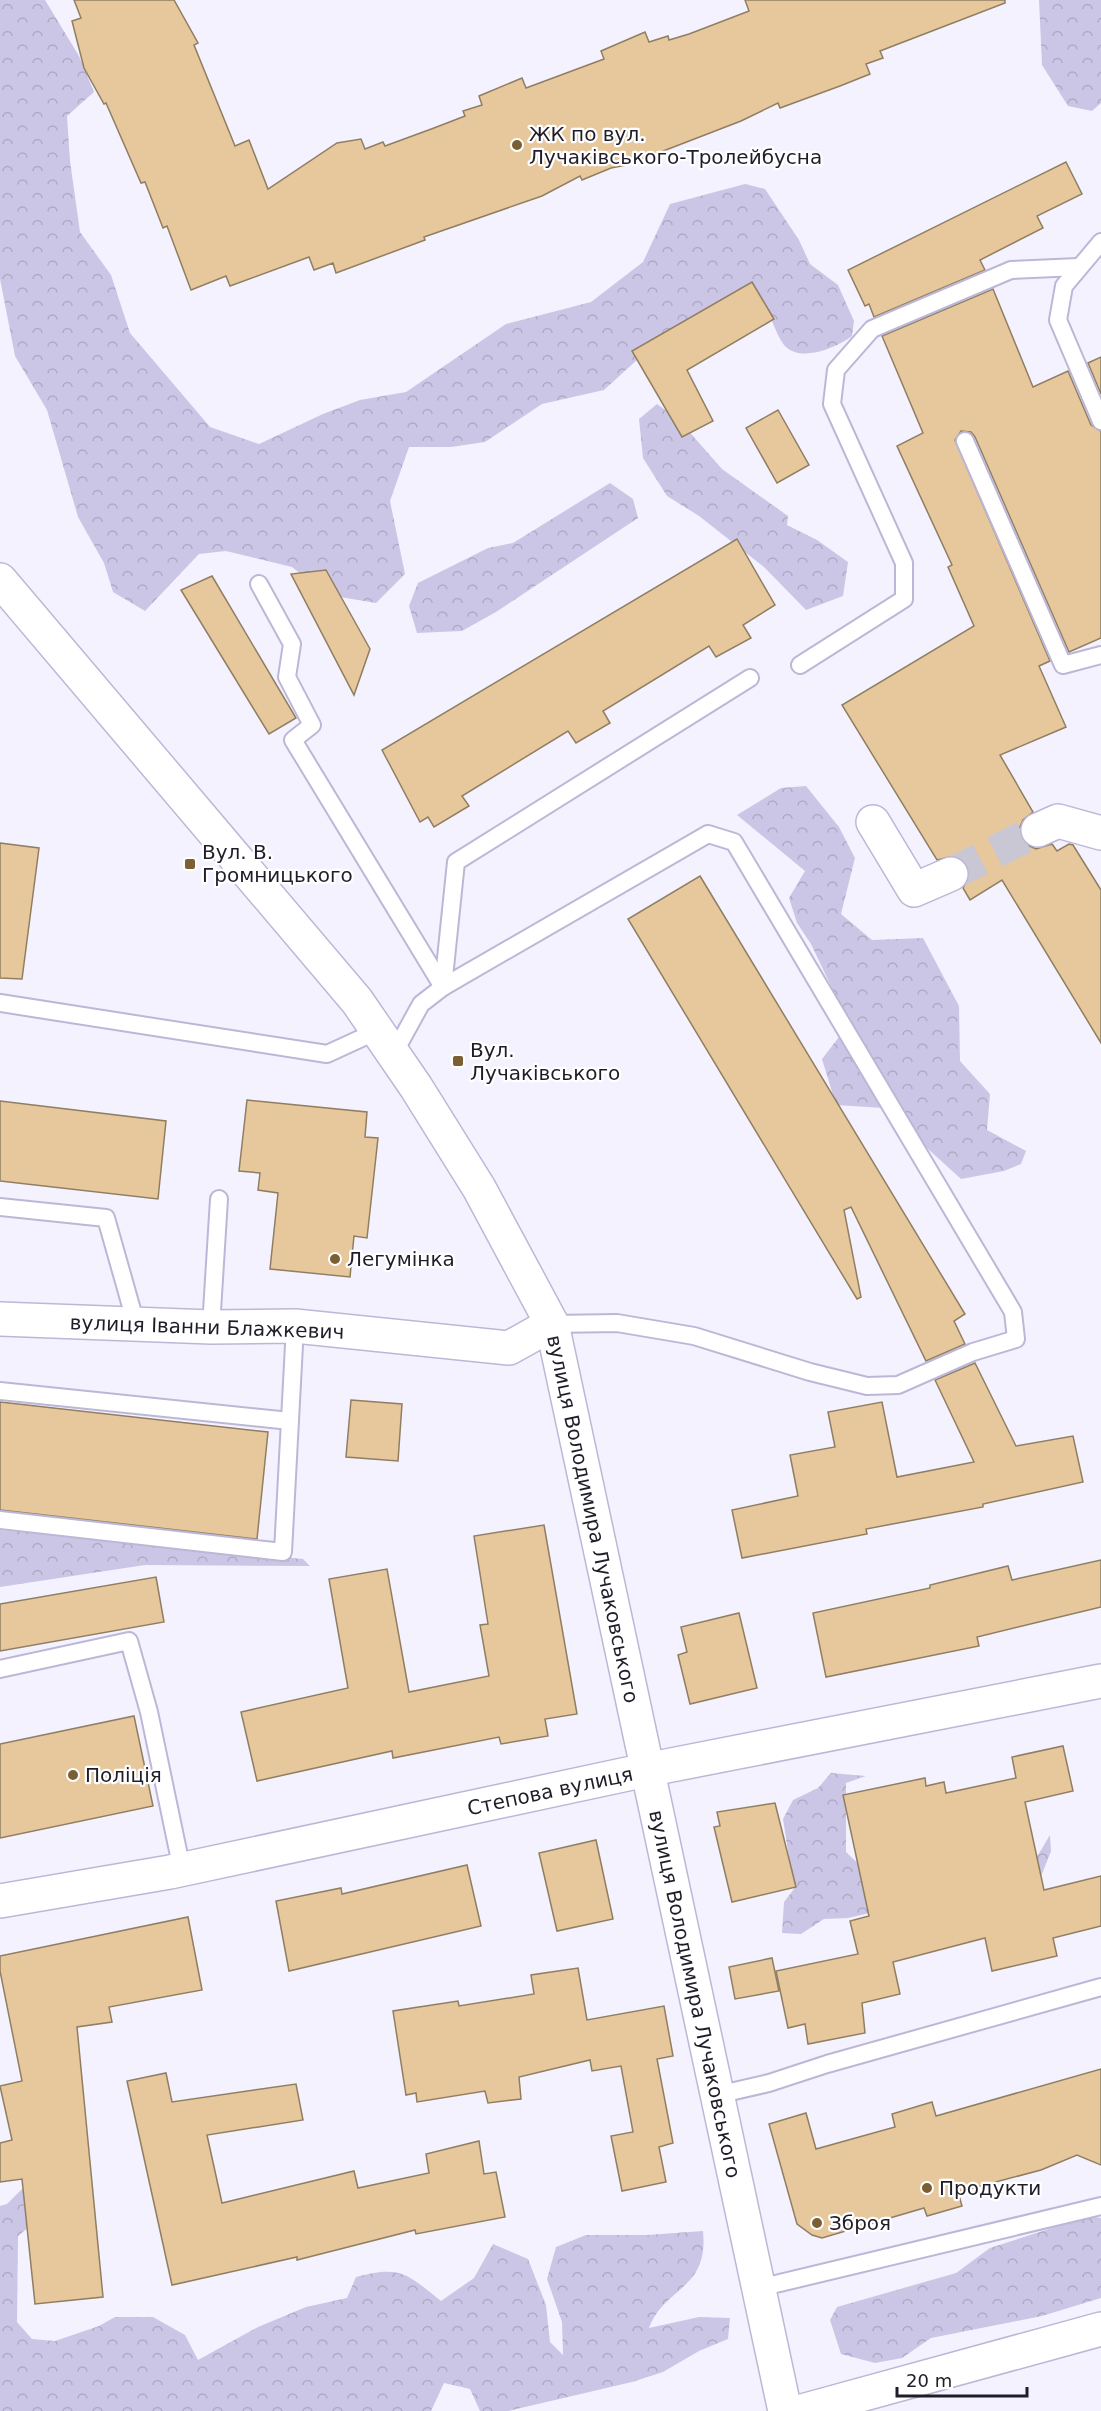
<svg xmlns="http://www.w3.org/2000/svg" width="1101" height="2411" font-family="'DejaVu Sans',sans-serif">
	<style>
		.forest { fill: url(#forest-crowns) }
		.building { fill: #e7c89c; stroke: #907e62; stroke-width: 1.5 }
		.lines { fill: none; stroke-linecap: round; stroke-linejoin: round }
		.street-tunnel { stroke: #cac7d4; stroke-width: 33; stroke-dasharray: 33 16; stroke-linecap: butt }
		.lane-casing { stroke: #bdb7d7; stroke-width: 20 }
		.street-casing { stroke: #bdb7d7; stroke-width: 36 }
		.secondary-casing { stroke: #bdb7d7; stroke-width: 36 }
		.primary-casing { stroke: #bdb7d7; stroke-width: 36 }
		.lane { stroke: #fff; stroke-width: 16 }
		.street { stroke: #fff; stroke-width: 33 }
		.secondary { stroke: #fff; stroke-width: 33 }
		.primary { stroke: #fff; stroke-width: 33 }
		.poi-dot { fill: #7b5e31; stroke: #fff; stroke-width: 2 }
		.labels { text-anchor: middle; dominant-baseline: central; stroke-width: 4.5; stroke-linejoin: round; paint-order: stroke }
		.poi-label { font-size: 20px; fill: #201d29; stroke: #fff; text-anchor: start }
		.street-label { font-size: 20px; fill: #201d29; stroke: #fff }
	</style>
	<defs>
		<pattern id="forest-crowns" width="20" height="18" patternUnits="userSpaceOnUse" patternTransform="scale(1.5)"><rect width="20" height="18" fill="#cbc6e6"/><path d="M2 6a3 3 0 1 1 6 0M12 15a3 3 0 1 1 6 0" fill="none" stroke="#aeaac5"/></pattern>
	</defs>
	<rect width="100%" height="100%" fill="#f4f2ff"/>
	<g class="forest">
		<path d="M0 0H45L79 56 94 92 67 116 70 161 80 232 111 275 130 333 210 427 259 444 323 414 360 400 406 392 506 324 591 302 643 262 670 204 745 184 765 189 799 240 810 264 838 285 854 321 852 336C836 348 802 362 786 347 778 340 770 314 765 304L724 313 649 349 604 390 542 404 485 442 451 447H409L390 501 405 574 376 603 328 595 292 567 226 551 199 554 145 611 113 592 104 563 78 517 47 410 15 356 0 279Z"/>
		<path d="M1039 0H1101V103L1092 111 1068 106 1042 65Z"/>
		<path d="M657 404 679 420 722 469 788 516 787 525 817 540 848 562 843 596 806 610 764 567 699 516 667 496 643 458 639 419Z"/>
		<path d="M610 483 633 499 638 518 496 612 462 631 417 633 409 606 418 583 488 548 513 543Z"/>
		<path d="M806 786 839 827 855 858 841 914 872 940 923 938 959 1006 960 1061 990 1094 987 1130 1026 1151 1021 1164 1004 1171 961 1179 883 1108 836 1105 822 1059 849 1024 811 944 797 923 789 898 805 871 737 815 781 788Z"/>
		<path d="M0 1530 303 1559 310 1566 145 1565 0 1587Z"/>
		<path d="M831 1773 866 1776 846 1783V1852L870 1875 1016 1870 1038 1855 1050 1835 1051 1851 1042 1874 1008 1895 874 1912 848 1918 824 1919 801 1934 782 1933 784 1902 794 1889 783 1819 793 1800 818 1788Z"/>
		<path d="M28 2183 53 2207 18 2236 17 2322 32 2339 55 2341 99 2326 115 2317H153L185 2335 198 2360 258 2327 306 2307 347 2298 356 2277C401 2265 407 2274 441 2301L474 2278 493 2244 528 2259 546 2305 550 2342 563 2355 562 2322 547 2279 556 2247 586 2235H647L703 2231C709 2290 665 2286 649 2328L699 2317 730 2318 728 2339 699 2351 663 2372 632 2382 508 2411H480L470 2389 444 2383 431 2411H0V2206L7 2204Z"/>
		<path d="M1089 2216 1101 2218V2298L1042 2316 931 2338 902 2358 875 2363 841 2354 830 2320 837 2307 956 2273 990 2248Z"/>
	</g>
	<g class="building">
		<path d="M74 0H174L198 43 194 45 235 146 249 140 268 189 337 143 361 139 365 149 383 142 385 146 434 128 465 116 463 111 482 105 479 96 522 78 526 88 604 59 601 51 645 32 649 42 668 36 669 40 689 34 749 11 745 0H1005V3L880 51 883 58 866 64 870 74 840 86 780 108 778 103 741 121 627 165 611 168 582 180 580 176 542 196 424 237 425 240 336 273 333 263 314 270 309 257 230 286 226 276 191 290 167 226 163 228 145 182 141 183 106 103 104 104 84 68 72 21 81 18Z"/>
		<path d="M1066 162 1082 194 1037 216 1043 228 980 260 985 270 874 317 869 304 865 306 848 270Z"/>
		<path d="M752 282 774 319 687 370 713 421 682 437 632 351Z"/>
		<path d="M993 289 1033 387 1068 371 1091 425 1101 431V638L1069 652 975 437 971 432 961 431 955 440 1050 661 1039 666 1066 727 1000 755 1033 812 1023 820 1019 829 1021 838 1027 845 1036 849 1052 844 1057 851 1069 844 1073 845 1101 890V1043L1002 880 970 900 963 888 969 877 968 866 962 859 954 856 937 860 842 705 974 626 948 567 952 565 897 446 923 433 882 336Z"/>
		<path d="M1101 357V394L1088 363Z"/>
		<path d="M778 410 809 465 777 483 746 428Z"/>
		<path d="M737 539 775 605 743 625 751 638 716 657 709 646 603 711 610 723 576 743 568 731 462 796 469 806 434 827 428 817 420 822 382 750Z"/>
		<path d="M326 570 370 649 354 695 291 574Z"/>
		<path d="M212 576 296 718 269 734 181 590Z"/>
		<path d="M0 843 39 848 22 979 0 978Z"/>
		<path d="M700 876 965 1314 954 1321 965 1344 926 1361 851 1207 844 1210 861 1297 857 1299 628 919Z"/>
		<path d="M247 1100 367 1112 365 1137 378 1138 367 1238 354 1236 350 1277 270 1269 278 1193 258 1190 260 1173 239 1171Z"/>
		<path d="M0 1101 166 1121 158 1199 0 1181Z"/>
		<path d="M975 1363 1016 1446 1073 1436 1083 1482 983 1504V1507L866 1529 867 1534 742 1558 732 1510 798 1496 790 1455 835 1447 828 1412 882 1402 897 1477 974 1462 935 1380Z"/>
		<path d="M351 1400 402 1404 398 1461 346 1457Z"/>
		<path d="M0 1402 268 1432 257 1539 0 1510Z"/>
		<path d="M544 1525 577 1714 545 1719 548 1736 501 1744 499 1737 393 1758 392 1751 257 1781 241 1712 348 1688 329 1579 387 1569 409 1692 489 1676 480 1625 488 1624 474 1536Z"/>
		<path d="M1101 1560V1607L977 1637 979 1646 826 1677 813 1613 930 1588V1585L1008 1566 1012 1580Z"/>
		<path d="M156 1577 164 1622 0 1651V1604Z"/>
		<path d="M739 1613 757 1688 690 1704 678 1655 687 1652 681 1627Z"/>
		<path d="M134 1716 153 1806 0 1838V1744Z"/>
		<path d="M1063 1746 1073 1791 1025 1802 1044 1890 1101 1876V1926L1053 1938 1057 1956 992 1971 985 1938 893 1962 900 1994 862 2003 865 2033 808 2044 805 2024 788 2028 776 1971 858 1954 850 1921 869 1916 843 1795 925 1778 926 1786 944 1782 946 1793 1016 1778 1012 1757Z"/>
		<path d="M775 1803 796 1887 732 1902 714 1827 720 1826 717 1812Z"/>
		<path d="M596 1840 613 1919 557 1931 539 1853Z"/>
		<path d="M467 1865 481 1926 289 1971 276 1901 341 1888 342 1894Z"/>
		<path d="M188 1917 202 1990 109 2007 112 2022 77 2027 103 2297 35 2304 22 2179 0 2182V2143L12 2140 0 2086 22 2081 0 1971V1956Z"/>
		<path d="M772 1958 779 1991 735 1999 729 1967Z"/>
		<path d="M578 1968 587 2020 664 2006 673 2056 657 2059 673 2143 659 2147 666 2182 622 2191 611 2136 633 2132 621 2066 592 2071 590 2060 519 2077 521 2099 488 2103 485 2091 417 2102 416 2093 406 2095 393 2011 458 2001 459 2006 534 1994 531 1975Z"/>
		<path d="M1101 2069V2165L1077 2155 1041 2170 958 2192 962 2206 927 2216 924 2208 822 2238 812 2235 797 2224 769 2124 806 2113 816 2149 895 2127 892 2114 932 2102 936 2116Z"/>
		<path d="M166 2073 172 2102 296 2084 303 2120 207 2135 222 2203 354 2171 358 2188 429 2173 426 2154 479 2141 484 2174 496 2172 505 2217 416 2234 415 2230 297 2260V2257L172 2285 127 2081Z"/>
	</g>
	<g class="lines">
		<path class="street-tunnel" d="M951 874 1038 830"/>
		<defs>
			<g id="lane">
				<path d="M1101 242 1064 286 1058 320 1101 421"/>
				<path d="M965 441 1063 665 1101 655"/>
				<path d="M259 584 292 644 287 677 312 725 293 740 443 987"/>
				<path d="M800 665 904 599V563L832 404 836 370 872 329 1011 270 1078 267"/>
				<path d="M443 987 456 862 750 678"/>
				<path d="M0 1003 327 1054 377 1031"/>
				<path d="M393 1055 421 1004 443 987 708 834 734 842 1013 1312 1016 1339 973 1352 898 1385 867 1386 810 1372 694 1336 617 1323 552 1324"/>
				<path d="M0 1207 106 1218 136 1324"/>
				<path d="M211 1327 219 1199"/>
				<path d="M0 1391 290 1421"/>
				<path d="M0 1520 283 1552 295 1326"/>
				<path d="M0 1669 129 1641 149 1712 182 1870"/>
				<path d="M717 2095 769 2083 827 2064 1101 1987"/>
				<path d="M759 2288 1101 2206"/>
			</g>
			<g id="street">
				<path d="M873 822 914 890 951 874"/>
				<path d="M1038 830 1058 821 1101 833"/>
				<path d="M0 1319 211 1327 295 1326 509 1348 552 1324"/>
				<path d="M0 1901 170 1872 646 1770 1101 1681"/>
			</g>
			<path id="secondary" d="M0 580 357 1001 416 1087 479 1188 552 1324 785 2411"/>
			<path id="primary" d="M802 2411 1101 2329"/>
		</defs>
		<use href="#lane" class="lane-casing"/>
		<use href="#street" class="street-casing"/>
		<use href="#secondary" class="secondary-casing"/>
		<use href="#primary" class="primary-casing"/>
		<use href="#lane" class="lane"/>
		<use href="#street" class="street"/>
		<use href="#secondary" class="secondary"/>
		<use href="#primary" class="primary"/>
	</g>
	<g class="poi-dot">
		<circle cx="517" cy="145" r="6"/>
		<rect x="184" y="858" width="12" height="12" rx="3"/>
		<rect x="452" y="1055" width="12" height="12" rx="3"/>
		<circle cx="335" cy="1259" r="6"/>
		<circle cx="73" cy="1775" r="6"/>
		<circle cx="927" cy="2188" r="6"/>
		<circle cx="817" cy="2223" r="6"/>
	</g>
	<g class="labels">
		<g class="poi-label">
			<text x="529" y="134">ЖК по вул.<tspan x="529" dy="23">Лучаківського-Тролейбусна</tspan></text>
			<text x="202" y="852">Вул. В.<tspan x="202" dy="23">Громницького</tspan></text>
			<text x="470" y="1050">Вул.<tspan x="470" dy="23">Лучаківського</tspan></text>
			<text x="347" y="1259">Легумінка</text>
			<text x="85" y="1775">Поліція</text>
			<text x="939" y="2188">Продукти</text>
			<text x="829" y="2223">Зброя</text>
		</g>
		<g class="street-label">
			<text transform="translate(207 1327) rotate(2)">вулиця Іванни Блажкевич</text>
			<text transform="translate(593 1519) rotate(78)">вулиця Володимира Лучаковського</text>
			<text transform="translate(550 1791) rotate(-12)">Степова вулиця</text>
			<text transform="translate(695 1994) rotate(78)">вулиця Володимира Лучаковського</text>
		</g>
	</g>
	<path d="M897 2387v9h130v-9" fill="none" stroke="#201d29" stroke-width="3"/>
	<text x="906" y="2387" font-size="18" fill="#201d29" stroke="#ffffff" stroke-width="4.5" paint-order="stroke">20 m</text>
</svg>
